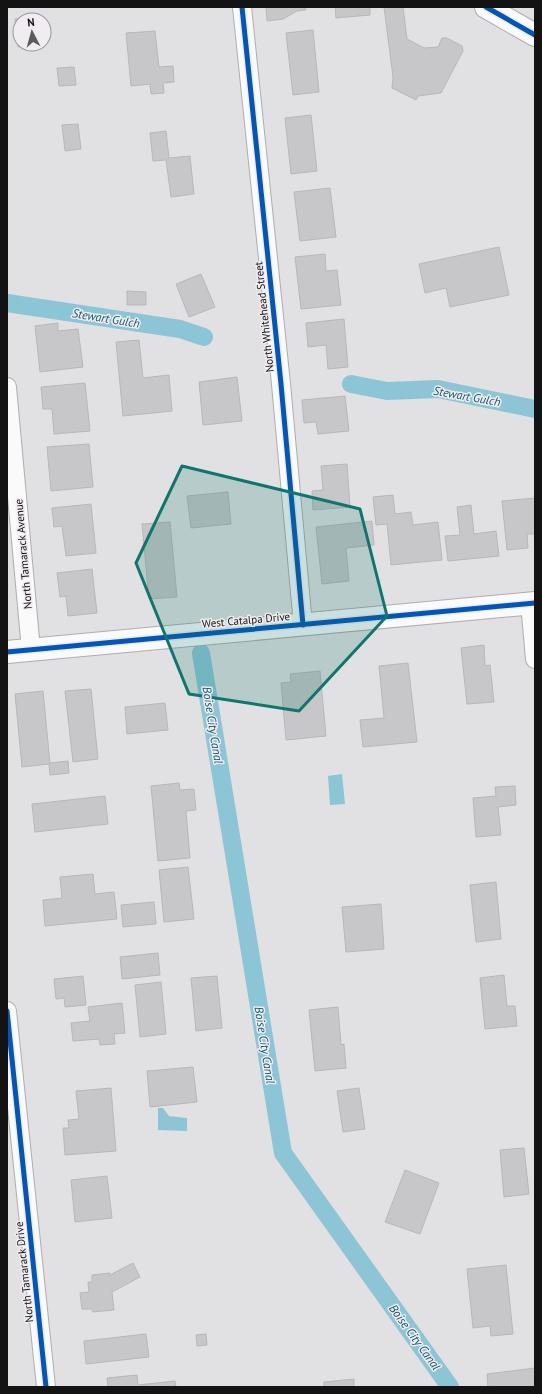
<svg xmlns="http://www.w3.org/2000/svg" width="542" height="1394" font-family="'PT Sans',sans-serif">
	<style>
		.water { fill: #8cc5d6 }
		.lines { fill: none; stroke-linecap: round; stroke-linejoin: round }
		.canal { stroke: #8cc5d6; stroke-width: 18 }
		.building { fill: #c7c6c8; stroke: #b8b7b9 }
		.minor-casing { stroke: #aeadaf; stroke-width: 20 }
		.tertiary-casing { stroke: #aeadaf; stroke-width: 24 }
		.minor { stroke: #fafafb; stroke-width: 18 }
		.tertiary { stroke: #fafafb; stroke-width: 22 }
		.cycleway-casing { stroke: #f0ecf1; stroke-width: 8 }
		.cycleway { stroke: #0057b8; stroke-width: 5 }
		.marked { fill: #0f766e; fill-opacity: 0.2; stroke: #0f766e; stroke-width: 3; stroke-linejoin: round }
		.labels { text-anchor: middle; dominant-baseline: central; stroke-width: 3; stroke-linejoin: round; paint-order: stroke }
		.street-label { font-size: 11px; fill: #141314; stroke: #f0ecf1 }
		.water-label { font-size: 12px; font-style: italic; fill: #125868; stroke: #f0ecf1 }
	</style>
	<rect width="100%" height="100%" fill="#e1e0e2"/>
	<g class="water">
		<path d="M342 774 345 804 330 805 328 776Z"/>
		<path d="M158 1108H163L169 1116 187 1118V1131L158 1130Z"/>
	</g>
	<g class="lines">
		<g class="canal">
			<path d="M7 303 180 329 204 337"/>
			<path d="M351 384 387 391 438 389 535 409"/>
			<path d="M201 653 283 1153 450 1387"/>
		</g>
	</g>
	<g class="building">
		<path d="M266 7H305L306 10 297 11 283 19 267 21Z"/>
		<path d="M335 7H370V15L336 18Z"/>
		<path d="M384 7H403L407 39 424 48 438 47 442 38H447L462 46 463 51 441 93 418 96 416 100 392 88 393 77Z"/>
		<path d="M34 17V20H20V44L37 45 18 47 15 19Z"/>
		<path d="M313 30 319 92 293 95 286 33Z"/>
		<path d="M155 31 159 67 173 66 174 82 163 83 164 93 151 94 150 84 131 86 126 33Z"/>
		<path d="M74 67 76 85 59 86 57 68Z"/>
		<path d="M311 115 317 171 291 174 285 118Z"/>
		<path d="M78 124 81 149 65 151 62 125Z"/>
		<path d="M166 131 169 158 190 156 194 194 171 197 166 160 153 161 150 133Z"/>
		<path d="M330 188 336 237 300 241 294 192Z"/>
		<path d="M499 247 509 295 450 307 446 288 425 293 419 264Z"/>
		<path d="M325 254 326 271 337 270 341 305 301 309 295 257Z"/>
		<path d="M201 274 215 307 189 317 176 284Z"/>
		<path d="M127 291 146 292V305H127Z"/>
		<path d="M344 319 348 367 328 369 326 345 308 347 306 323Z"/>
		<path d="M58 323V331L78 329 83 367 40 372 35 326Z"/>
		<path d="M139 340 143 378 169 375 172 411 123 416 116 342Z"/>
		<path d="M237 377 242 421 203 425 199 382Z"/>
		<path d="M85 383 90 431 54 434 52 409H43L41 387Z"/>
		<path d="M345 396 349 431 318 434 316 422 304 423 302 400Z"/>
		<path d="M89 444 93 487 51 491 47 447Z"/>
		<path d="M347 464 350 507 313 510 312 491 323 490 321 466Z"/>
		<path d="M228 492 231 524 191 528 187 496Z"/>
		<path d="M393 495 395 514 411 512 413 525 438 522 442 560 391 565 387 524 376 525 373 497Z"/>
		<path d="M535 498V534H527L528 548 507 550 502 501Z"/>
		<path d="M91 504 96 553 66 556 62 526 54 527 52 508Z"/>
		<path d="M471 505 474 534 496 531 499 556 448 561 445 536 460 535 457 507Z"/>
		<path d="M372 521 374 545 346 548 349 581 322 584 316 527Z"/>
		<path d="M170 522 177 597 149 599 142 524Z"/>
		<path d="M92 569 97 613 68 616 66 596 60 597 57 573Z"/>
		<path d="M484 645 485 666 490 665 494 702 467 704 461 648Z"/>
		<path d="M408 663 417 742 363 747 360 720 384 718 379 666Z"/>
		<path d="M320 671 326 736 286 740 281 683 291 682 290 674Z"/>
		<path d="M91 689 98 759 73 762 65 691Z"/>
		<path d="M43 691 50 763 68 761 69 773 50 775 49 764 22 767 15 694Z"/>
		<path d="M165 703 168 730 127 734 125 707Z"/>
		<path d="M179 783 180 790 194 789 196 810 186 811 190 858 158 861 151 786Z"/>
		<path d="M515 786 516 805 498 807 501 835 476 837 473 798 496 796 495 787Z"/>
		<path d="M105 796 108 824 35 832 32 804Z"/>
		<path d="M188 867 194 919 164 922 159 870Z"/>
		<path d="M93 874 95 894 114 892 117 919 45 926 43 900 62 898 60 877Z"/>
		<path d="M496 882 501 939 476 942 470 885Z"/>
		<path d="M154 902 156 924 123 927 121 905Z"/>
		<path d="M381 904 384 949 346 952 342 907Z"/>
		<path d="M158 953 160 975 122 979 120 957Z"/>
		<path d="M504 975 507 1006H515L517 1026 485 1029 480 978Z"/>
		<path d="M83 976 86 1005 65 1007 64 998 56 999 54 979Z"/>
		<path d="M217 976 222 1028 196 1031 191 978Z"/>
		<path d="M161 982 166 1034 140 1037 135 985Z"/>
		<path d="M122 1003 125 1033 114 1034 115 1044 100 1045 99 1039 73 1041 71 1023 90 1021 88 1007Z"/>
		<path d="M338 1007 341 1045 344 1044 346 1068 315 1071 309 1010Z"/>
		<path d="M193 1067 197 1102 150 1107 147 1071Z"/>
		<path d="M111 1088 116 1151 65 1155 63 1128H69L68 1120 79 1119 76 1091Z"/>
		<path d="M359 1088 365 1129 343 1132 337 1091Z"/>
		<path d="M524 1148 529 1194 504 1197 500 1150Z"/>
		<path d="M405 1170 439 1183 420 1234 385 1222Z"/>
		<path d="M107 1176 112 1218 75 1222 71 1180Z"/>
		<path d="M133 1263 140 1277 112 1292 114 1310 93 1312 92 1309H82L80 1293 89 1292 88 1282H92V1275L110 1273V1275Z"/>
		<path d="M506 1265 513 1334 491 1336 490 1326 473 1328 467 1269Z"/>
		<path d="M146 1334 149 1357 86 1364 84 1341Z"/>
		<path d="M206 1334 207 1345 197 1346 196 1335Z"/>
		<path d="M535 1368V1387H488L487 1374Z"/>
		<path d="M137 1375 138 1385 175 1381 176 1387H108L107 1378Z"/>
		<path d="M354 1379V1387H324V1382Z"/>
	</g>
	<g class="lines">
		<defs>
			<g id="minor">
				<path d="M242 7 281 384 303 625"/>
				<path d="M7 387 31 650"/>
				<path d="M530 603 535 659"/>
				<path d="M7 1011 46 1387"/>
			</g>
			<g id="tertiary">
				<path d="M486 7 535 35"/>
				<path d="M7 652 535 603"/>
			</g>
		</defs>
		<use href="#minor" class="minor-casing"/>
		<use href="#tertiary" class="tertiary-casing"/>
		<use href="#minor" class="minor"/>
		<use href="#tertiary" class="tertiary"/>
		<defs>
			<g id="cycleway">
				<path d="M242 7 281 384 303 625"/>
				<path d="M486 7 535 35"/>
				<path d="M7 652 535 603"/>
				<path d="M7 1011 46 1387"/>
			</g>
		</defs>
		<use href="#cycleway" class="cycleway-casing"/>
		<use href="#cycleway" class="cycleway"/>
	</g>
	<path class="marked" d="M182 466 360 509 387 616 299 711 189 694 136 563Z"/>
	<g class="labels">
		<g class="street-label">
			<text transform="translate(264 317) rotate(-96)">North Whitehead Street</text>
			<text transform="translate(23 554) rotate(-95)">North Tamarack Avenue</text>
			<text transform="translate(246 620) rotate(-5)">West Catalpa Drive</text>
			<text transform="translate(24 1272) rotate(-96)">North Tamarack Drive</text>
		</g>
		<g class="water-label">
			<text transform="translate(106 318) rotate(9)">Stewart Gulch</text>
			<text transform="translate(467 396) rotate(10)">Stewart Gulch</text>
			<text transform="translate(213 725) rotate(81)">Boise City Canal</text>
			<text transform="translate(265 1045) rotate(81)">Boise City Canal</text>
			<text transform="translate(415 1337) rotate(54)">Boise City Canal</text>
		</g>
	</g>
	<rect width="542" height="1394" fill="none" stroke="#141314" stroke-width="16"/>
	<g transform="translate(32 32) rotate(354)"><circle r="19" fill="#f0ecf1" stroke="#989599"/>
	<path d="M0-3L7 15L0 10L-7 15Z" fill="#5c5b5c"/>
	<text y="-6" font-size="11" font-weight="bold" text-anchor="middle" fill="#141314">N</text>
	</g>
</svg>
